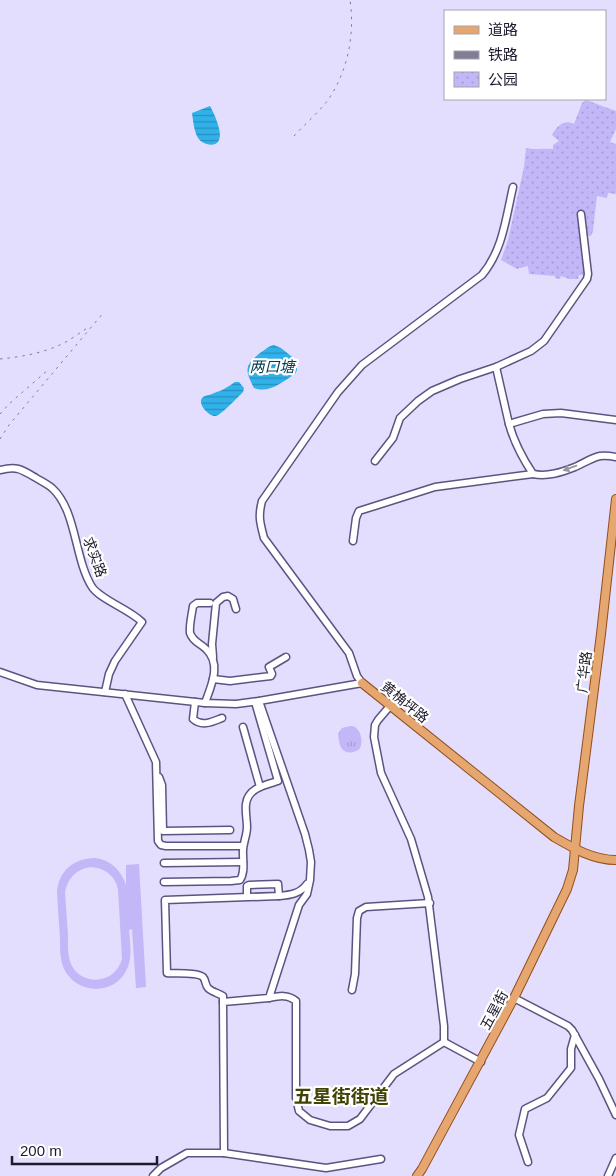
<svg xmlns="http://www.w3.org/2000/svg" width="616" height="1176" font-family="Helvetica,'Noto Sans SC',sans-serif">
	<style>
		.grass { fill: url(#grass-tufts) }
		.park { fill: url(#park-dots) }
		.pitch { fill: #c3b7f8; fill-rule: evenodd }
		.water { fill: url(#water-rules) }
		.lines { fill: none; stroke-linecap: round; stroke-linejoin: round }
		.minor-casing { stroke: #5d5381; stroke-width: 9 }
		.major-casing { stroke: #944f1b; stroke-width: 10 }
		.minor { stroke: #fff; stroke-width: 6 }
		.major { stroke: #e5a670; stroke-width: 8 }
		.rail { stroke: #827d97; stroke-width: 1; stroke-dasharray: 2.5 5; stroke-linecap: butt }
		.oneway { fill: #9a98a0 }
		.labels { text-anchor: middle; dominant-baseline: central; stroke-width: 4.5; stroke-linejoin: round; paint-order: stroke }
		.street-label { font-size: 14px; fill: #1e1a2d; stroke: #fff }
		.water-label { font-size: 15px; font-style: italic; fill: #023a51; stroke: #fff }
		.district-label { font-size: 19px; font-weight: bold; fill: #404303; stroke: #fff }
	</style>
	<defs>
		<pattern id="grass-tufts" width="24" height="20" patternUnits="userSpaceOnUse" patternTransform="scale(1.25)"><rect width="24" height="20" fill="#c3b7f8"/><path d="M3 7l-1-3M5 7V3M7 7l1-3M15 17l-1-3M17 17v-4M19 17l1-3" fill="none" stroke="#a79dd5"/></pattern>
		<pattern id="park-dots" width="8" height="8" patternUnits="userSpaceOnUse" patternTransform="scale(1.25)"><rect width="8" height="8" fill="#c3b7f8"/><path d="M2 2h.1M6 6h.1" fill="none" stroke="#a79dd5" stroke-width="1.8" stroke-linecap="round"/></pattern>
		<pattern id="water-rules" width="6" height="5" patternUnits="userSpaceOnUse" patternTransform="scale(1.25)"><rect width="6" height="5" fill="#30b1e9"/><path d="M0 2.5h6" fill="none" stroke="#288fbd"/></pattern>
	</defs>
	<rect width="100%" height="100%" fill="#e3defe"/>
	<path class="grass" d="M350 726C353 726 355 726 357 729 361 732 363 743 360 748 358 751 356 751 353 752 341 755 339 744 338 734L342 728Z"/>
	<path class="park" d="M586 100 616 111V129L610 142 616 144V194L608 193 607 198 597 196 593 231 591 236H584L582 244 585 275H579L578 279H569L561 276 560 279 555 278V276L529 274 528 266 517 269 501 260 508 240 524 167 526 148C536 150 544 148 553 149V145L559 141 552 135C557 126 564 119 574 124L582 103Z"/>
	<path class="pitch" d="M95 858C111 860 121 870 126 885V865L139 864 146 987 136 988 132 929 129 930C130 944 133 959 126 971 113 996 76 994 64 969 60 960 60 949 60 939 59 924 58 909 57 893 58 872 73 858 95 858ZM91 867C105 868 115 876 118 889L122 959C119 969 112 977 101 979 90 982 77 976 72 966 67 956 68 945 68 935 67 921 66 907 65 892 68 878 76 869 91 867Z"/>
	<g class="water">
		<path d="M210 106C214 113 223 133 219 140 215 149 200 144 197 136 194 130 193 120 192 113Z"/>
		<path d="M274 345 281 348 296 360 297 370 295 374C282 382 269 394 254 388 245 370 244 366 260 353 265 350 268 346 274 345Z"/>
		<path d="M235 382H239L244 388 243 392C238 397 221 415 216 416 209 417 196 403 203 397 206 395 211 395 214 393 222 391 229 386 235 382Z"/>
	</g>
	<g class="lines">
		<defs>
			<g id="minor">
				<path d="M616 420 561 413 543 414 509 424C514 442 523 459 533 474 548 477 562 472 575 467 584 463 591 458 600 456 606 455 611 456 616 457"/>
				<path d="M509 424 496 367 531 351 544 341 587 279 588 274 581 214"/>
				<path d="M375 461 393 438 400 418 418 401 432 391 460 379 496 367"/>
				<path d="M0 470C17 466 21 469 36 478 41 481 47 484 52 488 77 511 74 558 92 587 101 600 129 609 142 622L115 661 109 674 105 692"/>
				<path d="M353 541 356 518 359 511 435 487 533 474"/>
				<path d="M213 657 212 644 216 603 223 597 228 596 233 599 236 609"/>
				<path d="M0 672 37 685 205 703 236 704 259 701 362 683 357 676 349 653 264 538C260 523 258 516 262 501L338 392 362 365 482 275C503 250 506 217 513 187"/>
				<path d="M213 679 230 681 271 676 272 674 269 667 286 657"/>
				<path d="M125 694 156 762 158 841 161 845 166 846H242"/>
				<path d="M195 702 193 719C202 727 212 722 222 718"/>
				<path d="M205 703C211 686 222 664 206 649 200 643 193 642 190 633 189 625 192 614 193 606L197 603H210"/>
				<path d="M390 706 378 720 375 725 374 737 381 773 411 839 428 897 444 1026V1042"/>
				<path d="M243 727 260 787"/>
				<path d="M159 777 162 785 163 831 230 830"/>
				<path d="M164 863 243 862"/>
				<path d="M164 882 231 881 240 880C245 873 243 862 243 854 242 844 247 837 247 827 247 820 245 811 246 804 248 788 265 785 278 781L255 702"/>
				<path d="M247 896V886L249 885 278 884 279 896"/>
				<path d="M352 990 355 974 357 918 359 911 366 907 430 903"/>
				<path d="M269 998C279 996 288 994 296 1001V1098L299 1111 310 1120 330 1126H348L360 1119 394 1074 444 1042 481 1062"/>
				<path d="M514 998 568 1026 572 1030 599 1079 616 1115"/>
				<path d="M223 1002V996C218 993 212 992 208 988 205 985 206 980 203 977 197 972 175 974 167 973L165 900 279 896C290 895 300 894 307 884"/>
				<path d="M224 1153 326 1168 381 1159"/>
				<path d="M528 1162 519 1135 525 1109 547 1098 571 1068V1049L575 1035"/>
				<path d="M153 1176 161 1168 187 1153H224L223 1002 269 998 299 905 307 894 310 880 311 862 309 850 305 834 259 701"/>
				<path d="M608 1176 616 1158"/>
			</g>
			<g id="major">
				<path d="M362 683 554 837C573 848 593 860 616 860"/>
				<path d="M417 1176 422 1169 514 998 567 889 573 870 579 806 601 634 616 499"/>
			</g>
		</defs>
		<use href="#minor" class="minor-casing"/>
		<use href="#major" class="major-casing"/>
		<use href="#minor" class="minor"/>
		<use href="#major" class="major"/>
		<g class="rail">
			<path d="M294 136C304 125 319 112 328 100 348 71 355 34 350 0"/>
			<path d="M0 359C21 357 43 353 62 344 70 340 78 334 86 329"/>
			<path d="M0 414 9 404 49 369"/>
			<path d="M0 439 9 425 104 312"/>
		</g>
	</g>
	<defs><path id="oneway-solid" d="M-6-.8H1V-3.2L6.5 0L1 3.2V.8H-6Z" transform="scale(1.25)"/></defs>
	<use class="oneway" href="#oneway-solid" transform="translate(570 468) rotate(160)"/>
	<g class="labels">
		<g class="street-label">
			<text transform="translate(95 557) rotate(70)">求实路</text>
			<text transform="translate(584 672) rotate(-83)">广华路</text>
			<text transform="translate(405 702) rotate(39)">黄桷坪路</text>
			<text transform="translate(494 1010) rotate(-62)">五星街</text>
		</g>
		<g class="water-label">
			<text x="272" y="366">两口塘</text>
		</g>
		<g class="district-label">
			<text x="341" y="1096">五星街街道</text>
		</g>
	</g>
	<rect x="444" y="10" width="162" height="90" fill="#ffffff" stroke="#a5a3ab"/>
	<rect x="454" y="26" width="25" height="8" fill="#e5a670" stroke="#a5a3ab"/>
	<text x="488" y="35" font-size="15" fill="#1e1a2d">道路</text>
	<rect x="454" y="51" width="25" height="8" fill="#827d97" stroke="#a5a3ab"/>
	<text x="488" y="60" font-size="15" fill="#1e1a2d">铁路</text>
	<rect x="454" y="72" width="25" height="15" fill="url(#park-dots)" stroke="#a5a3ab"/>
	<text x="488" y="85" font-size="15" fill="#1e1a2d">公园</text>
	<path d="M12 1156v8h145v-8" fill="none" stroke="#1e1a2d" stroke-width="2.5"/>
	<text x="20" y="1156" font-size="15" fill="#1e1a2d" stroke="#ffffff" stroke-width="4" paint-order="stroke">200 m</text>
</svg>
